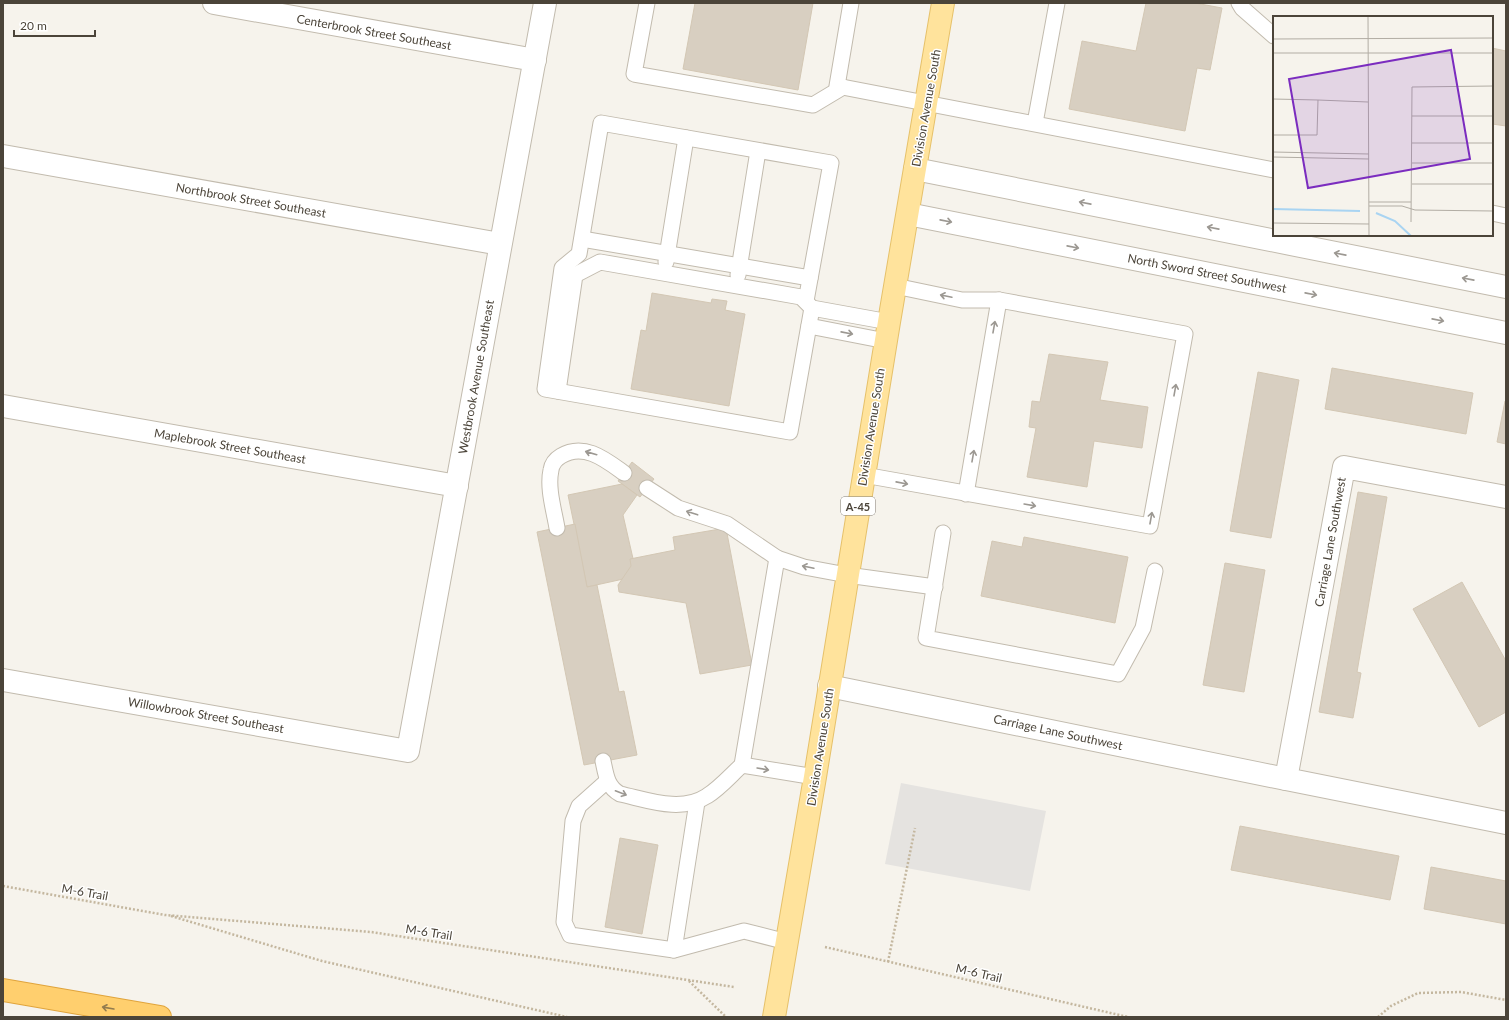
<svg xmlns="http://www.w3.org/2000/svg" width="1509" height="1020" font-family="Lato,sans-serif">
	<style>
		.parking { fill: #e5e3e0 }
		.building { fill: #d8cfc1; stroke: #d3c7b4 }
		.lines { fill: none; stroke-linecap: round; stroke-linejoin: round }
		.service-casing { stroke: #c2bbae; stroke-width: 17 }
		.minor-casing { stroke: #c2bbae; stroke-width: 24 }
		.primary-casing { stroke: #e6c16a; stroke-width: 24 }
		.motorway-casing { stroke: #e0a43c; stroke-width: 24 }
		.path { stroke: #c4b79f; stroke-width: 2.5; stroke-dasharray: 2 2; stroke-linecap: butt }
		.service { stroke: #fff; stroke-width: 15 }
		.minor { stroke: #fff; stroke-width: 22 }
		.primary { stroke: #ffe39c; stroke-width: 22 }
		.motorway { stroke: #ffcf6e; stroke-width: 22 }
		.oneway { stroke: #9c9892 }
		.oneway2 { stroke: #937c4e }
		.labels { text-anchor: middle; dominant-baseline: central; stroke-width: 3; stroke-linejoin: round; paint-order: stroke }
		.shield { fill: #fff; stroke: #817c74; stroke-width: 1 }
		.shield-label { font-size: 11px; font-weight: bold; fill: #4b4439 }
		.street-label { font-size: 12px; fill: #4b4439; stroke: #fff }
		.inset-river { fill: none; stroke: #a9d4f2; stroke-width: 2 }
		.inset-road { fill: none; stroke: #b2ada4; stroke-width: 1 }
		.view { fill: #7b2cbf; fill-opacity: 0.15; stroke: #7b2cbf; stroke-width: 2 }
		.inset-edge { fill: none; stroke: #4b4439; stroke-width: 2 }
	</style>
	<rect width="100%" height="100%" fill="#f6f3ec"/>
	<path class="parking" d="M901 783 1046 811 1030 891 885 864Z"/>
	<g class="building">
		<path d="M695 3H813L798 90 683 69Z"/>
		<path d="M1146 3H1195L1222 8 1210 70 1197 68 1185 131 1069 109 1082 41 1136 51Z"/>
		<path d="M1492 48 1506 51V126L1492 124Z"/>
		<path d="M652 293 711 303 712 299 727 301 725 310 745 314 729 406 631 389 641 330 646 331Z"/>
		<path d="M1049 354 1108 362 1100 400 1148 407 1142 448 1094 441 1087 487 1027 477 1036 428 1029 427 1032 401 1040 402Z"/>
		<path d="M1332 368 1473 393 1466 434 1325 409Z"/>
		<path d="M1258 372 1299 380 1271 538 1230 531Z"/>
		<path d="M1505 401 1506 402V444L1497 442Z"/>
		<path d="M632 462 654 479 640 497 618 481Z"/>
		<path d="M622 484 637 495 623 515 637 576 587 587 568 495Z"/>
		<path d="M1358 492 1387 497 1357 672 1361 673 1353 718 1319 712Z"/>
		<path d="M575 524 587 587 597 585 619 692 624 691 637 755 584 765 537 532Z"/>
		<path d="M726 528 752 665 700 674 686 603 619 592 618 585 631 566 630 559 675 550 673 537Z"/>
		<path d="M1024 537 1128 557 1115 623 981 596 992 541 1022 547Z"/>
		<path d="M1225 563 1265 570 1244 692 1203 685Z"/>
		<path d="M1462 582 1506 661V712L1479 727 1413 609Z"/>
		<path d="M1240 826 1399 856 1390 900 1231 870Z"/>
		<path d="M620 838 658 845 642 934 605 927Z"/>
		<path d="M1431 867 1506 881V924L1424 909Z"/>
	</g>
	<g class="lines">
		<defs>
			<g id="service">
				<path d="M647 3 634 74 813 105 843 87"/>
				<path d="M851 3 837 86 1274 170"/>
				<path d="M1239 3 1242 8 1274 36"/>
				<path d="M1035 123 1057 3"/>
				<path d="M1492 213 1506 216"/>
				<path d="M582 239 810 278"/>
				<path d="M666 262 686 138"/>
				<path d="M738 275 758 151"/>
				<path d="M806 301 831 163 601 123 579 254 562 268 545 389 790 432 812 308"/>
				<path d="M809 326 886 341"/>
				<path d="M558 391 575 275 600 262 801 297 812 308 889 322"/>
				<path d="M864 475 1150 526 1185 334 999 300H962L895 286"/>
				<path d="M647 488 678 508 727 524 777 558 804 567 847 575 935 587"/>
				<path d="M966 494 999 300"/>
				<path d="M557 528C554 510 547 488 551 470 552 463 556 459 561 456 584 442 606 460 624 473"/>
				<path d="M943 533 926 638 1118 674 1143 628 1155 571"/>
				<path d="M603 761C606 775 607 787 620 794 648 800 681 813 707 796 720 788 731 775 742 765L815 777"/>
				<path d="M742 765 777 558"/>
				<path d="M607 781 579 806 573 821 564 922 570 935 674 950 744 931 787 942"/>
				<path d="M674 950 697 802"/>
			</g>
			<g id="minor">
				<path d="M214 3 535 60"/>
				<path d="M3 156 500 244"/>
				<path d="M915 169 1506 287"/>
				<path d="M908 214 1506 333"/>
				<path d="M3 406 457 486"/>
				<path d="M1506 497 1344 467 1286 779 1506 823"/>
				<path d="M3 680 408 751 545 3"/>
				<path d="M829 686 1286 779"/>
			</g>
			<path id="primary" d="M774 1017 815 777 889 322 943 3"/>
			<path id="motorway" d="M3 990 160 1017"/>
		</defs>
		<use href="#service" class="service-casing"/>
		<use href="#minor" class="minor-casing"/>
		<use href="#primary" class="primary-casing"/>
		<use href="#motorway" class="motorway-casing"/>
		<g class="path">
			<path d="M3 886 165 915 371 932 734 987"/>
			<path d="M171 916 322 961 567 1017"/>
			<path d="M825 947 1128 1017"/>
			<path d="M888 962 915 828"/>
			<path d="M689 981 726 1017"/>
			<path d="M1378 1017 1391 1006 1418 993 1461 992 1506 1000"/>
		</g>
		<use href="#service" class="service"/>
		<use href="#minor" class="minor"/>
		<use href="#primary" class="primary"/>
		<use href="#motorway" class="motorway"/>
	</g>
	<defs><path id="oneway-shaft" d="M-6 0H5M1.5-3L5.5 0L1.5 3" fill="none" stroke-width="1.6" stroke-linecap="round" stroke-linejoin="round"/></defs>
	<g class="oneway">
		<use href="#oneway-shaft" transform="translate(1085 203) rotate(-169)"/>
		<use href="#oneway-shaft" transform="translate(946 221) rotate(11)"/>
		<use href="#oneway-shaft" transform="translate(1213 228) rotate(-169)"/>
		<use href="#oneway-shaft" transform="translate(1073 247) rotate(11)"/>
		<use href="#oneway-shaft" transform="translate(1340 254) rotate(-169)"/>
		<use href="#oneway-shaft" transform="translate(1468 279) rotate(-169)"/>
		<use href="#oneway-shaft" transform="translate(1311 294) rotate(11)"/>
		<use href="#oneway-shaft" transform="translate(946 296) rotate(-168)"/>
		<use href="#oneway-shaft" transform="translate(1438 320) rotate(11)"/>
		<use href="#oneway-shaft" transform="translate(994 327) rotate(-80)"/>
		<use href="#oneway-shaft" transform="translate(847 333) rotate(11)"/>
		<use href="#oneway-shaft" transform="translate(1175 390) rotate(-80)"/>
		<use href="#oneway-shaft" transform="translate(591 453) rotate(-164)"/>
		<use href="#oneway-shaft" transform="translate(973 456) rotate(-80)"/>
		<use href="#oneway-shaft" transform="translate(902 483) rotate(11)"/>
		<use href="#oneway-shaft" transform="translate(1030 505) rotate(10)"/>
		<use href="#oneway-shaft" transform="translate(692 513) rotate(-162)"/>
		<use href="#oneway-shaft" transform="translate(1151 518) rotate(-80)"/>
		<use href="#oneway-shaft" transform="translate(808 567) rotate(-168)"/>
		<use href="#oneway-shaft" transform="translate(763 769) rotate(10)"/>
		<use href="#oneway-shaft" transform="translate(621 793) rotate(21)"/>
	</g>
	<use class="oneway2" href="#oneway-shaft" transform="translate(108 1008) rotate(-170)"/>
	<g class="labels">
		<rect class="shield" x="841" y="497" width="34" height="18" rx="3"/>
		<g class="shield-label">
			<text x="858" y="506">A-45</text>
		</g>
		<g class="street-label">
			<text transform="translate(374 32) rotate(10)">Centerbrook Street Southeast</text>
			<text transform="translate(926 108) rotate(-80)">Division Avenue South</text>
			<text transform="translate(251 200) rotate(10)">Northbrook Street Southeast</text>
			<text transform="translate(1207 273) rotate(11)">North Sword Street Southwest</text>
			<text transform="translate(476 377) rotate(-80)">Westbrook Avenue Southeast</text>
			<text transform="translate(871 427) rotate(-81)">Division Avenue South</text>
			<text transform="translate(230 446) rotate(10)">Maplebrook Street Southeast</text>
			<text transform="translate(1330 542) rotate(-80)">Carriage Lane Southwest</text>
			<text transform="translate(206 715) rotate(10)">Willowbrook Street Southeast</text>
			<text transform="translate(1058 732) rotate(12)">Carriage Lane Southwest</text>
			<text transform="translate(820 747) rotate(-81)">Division Avenue South</text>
			<text transform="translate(85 892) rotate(10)">M-6 Trail</text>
			<text transform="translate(429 932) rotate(9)">M-6 Trail</text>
			<text transform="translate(979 973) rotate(13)">M-6 Trail</text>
		</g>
	</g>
	<g transform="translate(1273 16)">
		<rect width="220" height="220" fill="#f6f3ec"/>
		<path class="inset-river" d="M0 193 87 195M103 197 122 205 138 220"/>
		<path class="inset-road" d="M95 0 96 220M0 23 220 22M0 37H220M0 83 45 84 44 119H0M45 84 95 86M139 100H220M139 127H220M0 136 96 138M0 141 96 143M139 147H220M139 168H220M96 186H138M96 190H129L142 194 220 195M138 206 139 71 220 70M0 207 96 208"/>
		<path class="view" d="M178 34 197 143 35 172 16 63Z"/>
		<rect width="220" height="220" class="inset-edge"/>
	</g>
	<rect width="1509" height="1020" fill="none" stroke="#4b4439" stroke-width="8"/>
	<path d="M14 30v6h81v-6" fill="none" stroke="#4b4439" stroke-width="2"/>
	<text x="20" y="30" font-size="12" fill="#4b4439" stroke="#ffffff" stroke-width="3" paint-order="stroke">20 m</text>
</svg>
